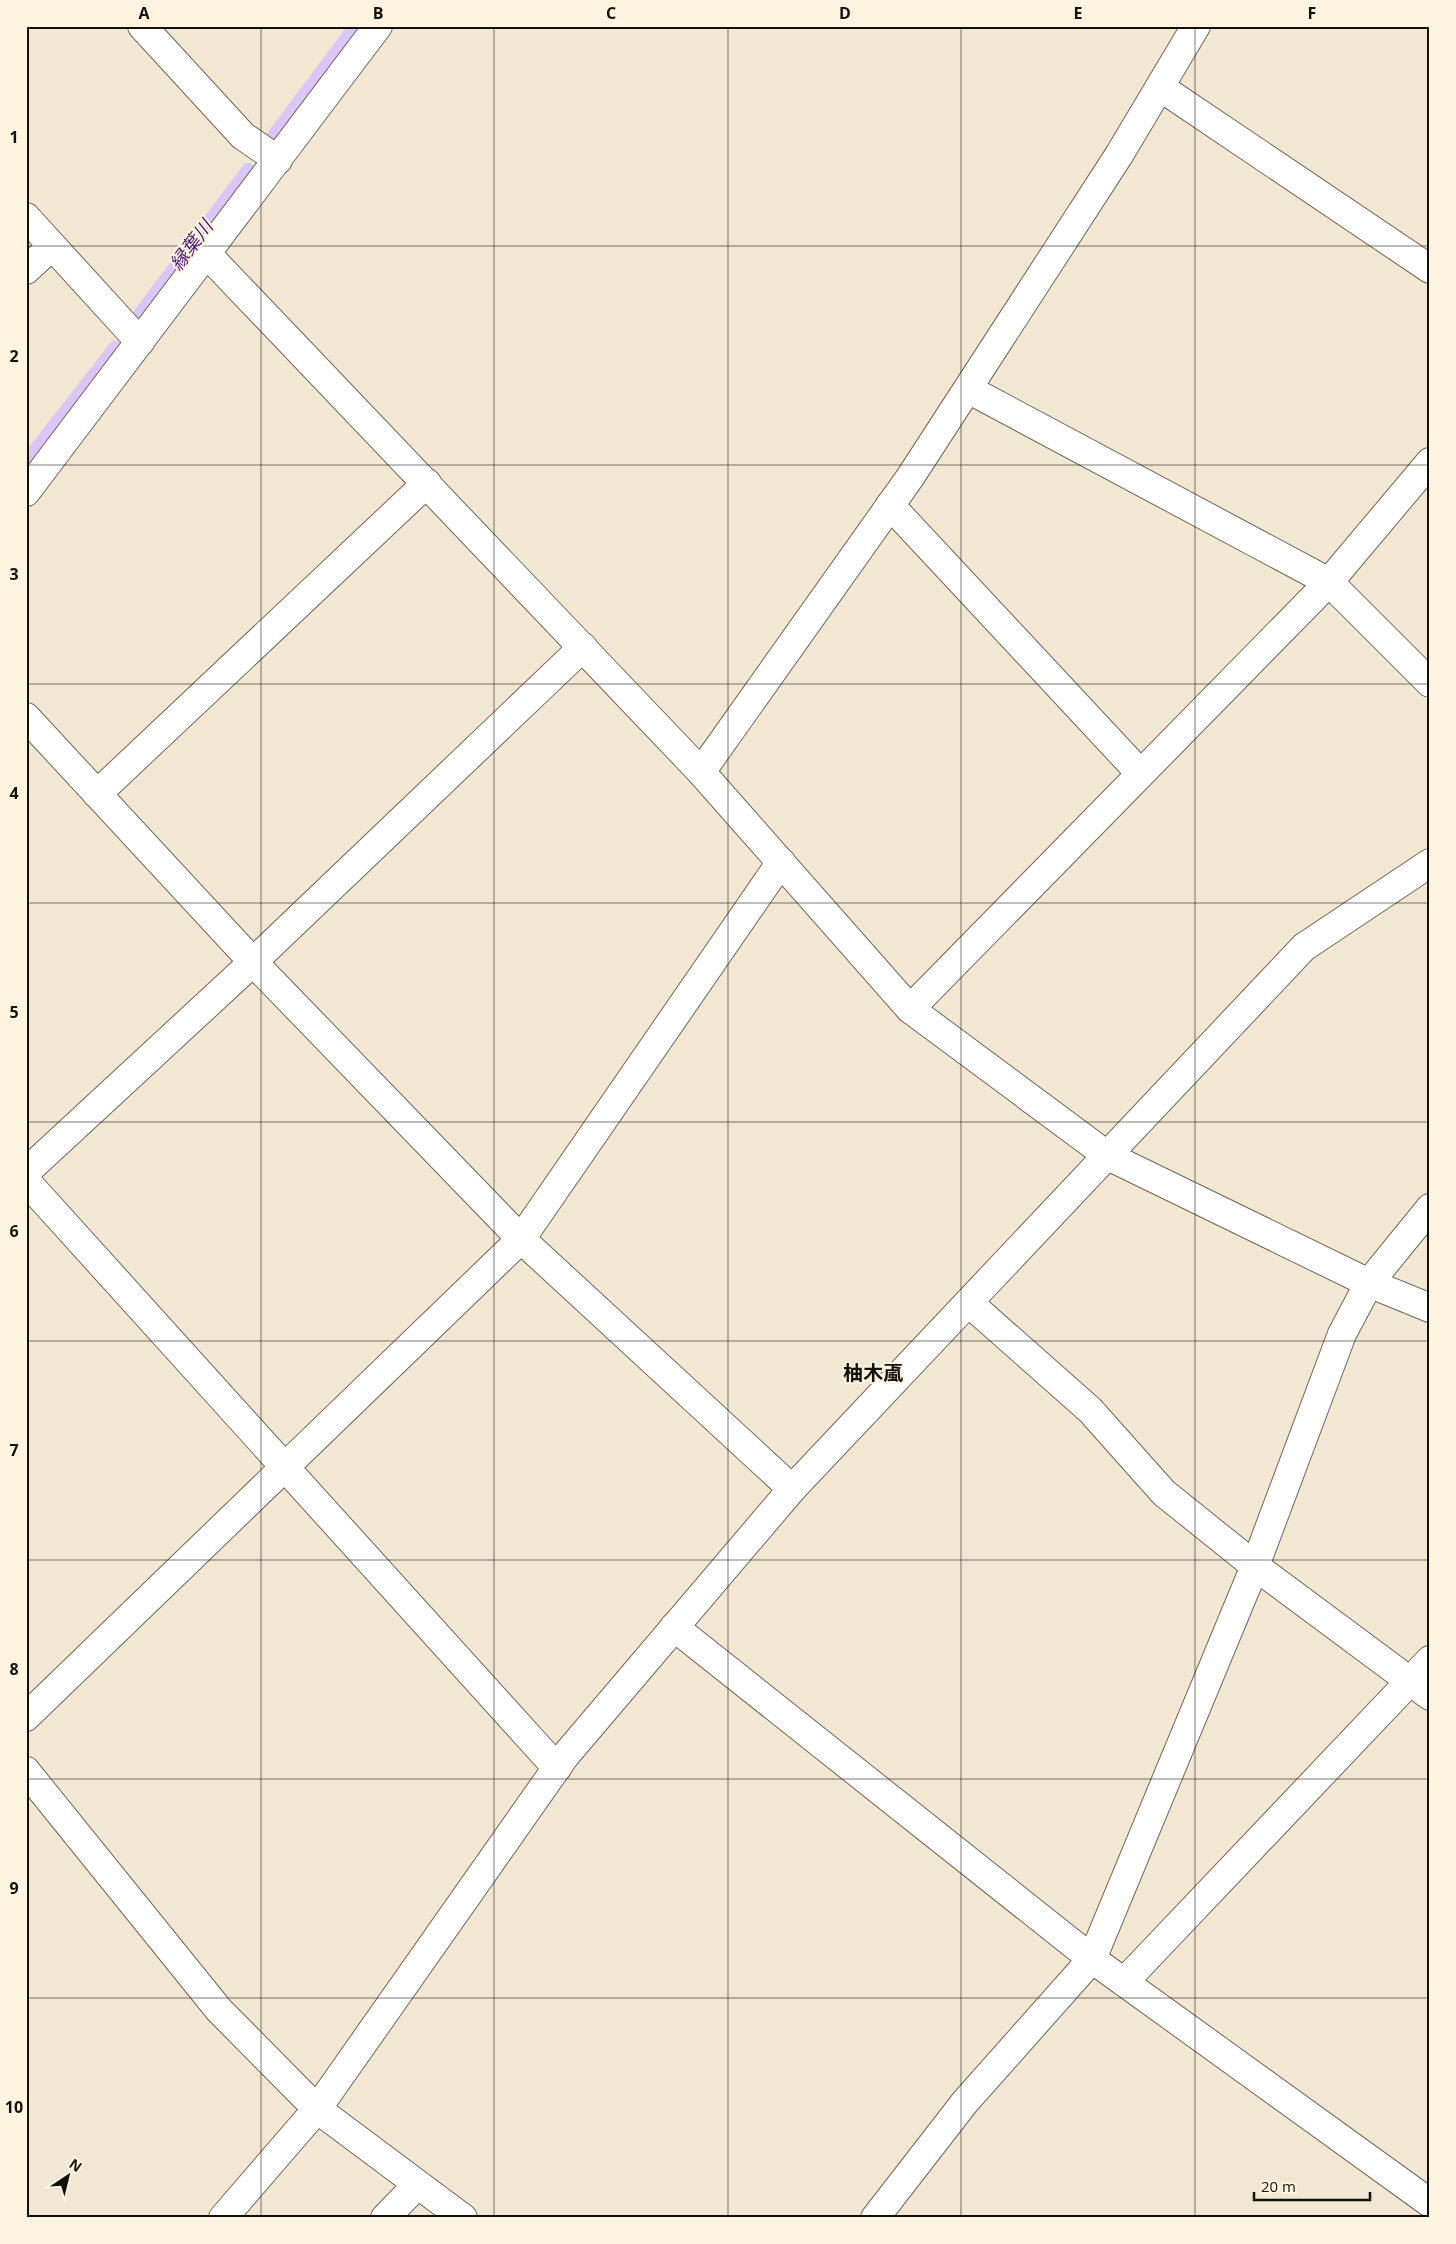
<svg xmlns="http://www.w3.org/2000/svg" width="1456" height="2244" font-family="'Open Sans','Noto Sans JP',sans-serif">
	<style>
		.lines { fill: none; stroke-linecap: round; stroke-linejoin: round }
		.stream { stroke: #dbc6f8; stroke-width: 11 }
		.minor-casing { stroke: #706756; stroke-width: 30 }
		.minor { stroke: #fff; stroke-width: 28 }
		.grid { fill: none; stroke: #130f09; stroke-width: 1; stroke-opacity: 0.55 }
		.labels { text-anchor: middle; dominant-baseline: central; stroke-width: 4; stroke-linejoin: round; paint-order: stroke }
		.water-label { font-size: 19px; font-style: italic; fill: #4e1b7a; stroke: #fef4e0 }
		.quarter-label { font-size: 20px; font-weight: bold; fill: #130f09; stroke: #fef4e0 }
		.neatline { fill: none; stroke: #130f09; stroke-width: 2 }
		.grid-label { font-size: 16px; text-anchor: middle; font-weight: bold; fill: #130f09 }
	</style>
	<rect width="100%" height="100%" fill="#f1e7d3"/>
	<g class="lines">
		<g class="stream">
			<path d="M272 136 354 26"/>
			<path d="M133 321 248 168"/>
			<path d="M26 460 115 346"/>
		</g>
		<defs>
			<g id="minor">
				<path d="M142 26 243 136 278 160"/>
				<path d="M1160 87 1430 269"/>
				<path d="M26 217 140 342"/>
				<path d="M206 253 701 772 910 1009 1108 1156 1369 1283 1430 1308"/>
				<path d="M26 270 52 246"/>
				<path d="M968 389 1329 582 1430 683"/>
				<path d="M26 492 378 26"/>
				<path d="M890 505 1140 773"/>
				<path d="M26 717 253 962 521 1239 792 1489"/>
				<path d="M701 772 911 476 1119 155 1196 26"/>
				<path d="M97 794 427 483"/>
				<path d="M910 1009 1329 582 1430 462"/>
				<path d="M26 1172 253 962 583 647"/>
				<path d="M26 1181 557 1768"/>
				<path d="M969 1303 1090 1410 1164 1493 1255 1566 1430 1696"/>
				<path d="M674 1627 1092 1959 1430 2203"/>
				<path d="M26 1717 521 1239 781 862"/>
				<path d="M26 1771 219 2010 317 2109 463 2218"/>
				<path d="M1124 1982 1430 1660"/>
				<path d="M223 2218 317 2109 565 1756 792 1489 1304 947 1430 863"/>
				<path d="M385 2218 417 2185"/>
				<path d="M875 2218 965 2102 1092 1959 1255 1566 1342 1334 1369 1283 1430 1208"/>
			</g>
		</defs>
		<use href="#minor" class="minor-casing"/>
		<use href="#minor" class="minor"/>
	</g>
	<path class="grid" d="M261 26V2218M494 26V2218M728 26V2218M961 26V2218M1195 26V2218M26 246H1430M26 465H1430M26 684H1430M26 903H1430M26 1122H1430M26 1341H1430M26 1560H1430M26 1779H1430M26 1998H1430"/>
	<g class="labels">
		<g class="water-label">
			<text transform="translate(191 245) rotate(-53)">縁葉川</text>
		</g>
		<g class="quarter-label">
			<text x="873" y="1372">柚木颪</text>
		</g>
	</g>
	<rect width="1456" height="2244" fill="none" stroke="#fef4e0" stroke-width="55"/>
	<g transform="translate(68 2176) rotate(35)" stroke="#fef4e0" stroke-width="4" paint-order="stroke">
	<path d="M0-4L9 19L0 12L-9 19Z" fill="#130f09"/>
	<text y="-8" font-size="14" font-weight="bold" text-anchor="middle" fill="#130f09">N</text>
	</g>
	<path d="M1254 2192v8h116v-8" fill="none" stroke="#130f09" stroke-width="2.5"/>
	<text x="1261" y="2192" font-size="15" fill="#130f09" stroke="#fef4e0" stroke-width="4" paint-order="stroke">20 m</text>
	<rect x="28" y="28" width="1400" height="2188" class="neatline"/>
	<g class="grid-label">
		<text x="144" y="19">A</text>
		<text x="378" y="19">B</text>
		<text x="611" y="19">C</text>
		<text x="845" y="19">D</text>
		<text x="1078" y="19">E</text>
		<text x="1312" y="19">F</text>
		<text x="14" y="143">1</text>
		<text x="14" y="362">2</text>
		<text x="14" y="580">3</text>
		<text x="14" y="799">4</text>
		<text x="14" y="1018">5</text>
		<text x="14" y="1237">6</text>
		<text x="14" y="1456">7</text>
		<text x="14" y="1675">8</text>
		<text x="14" y="1894">9</text>
		<text x="14" y="2113">10</text>
	</g>
</svg>
